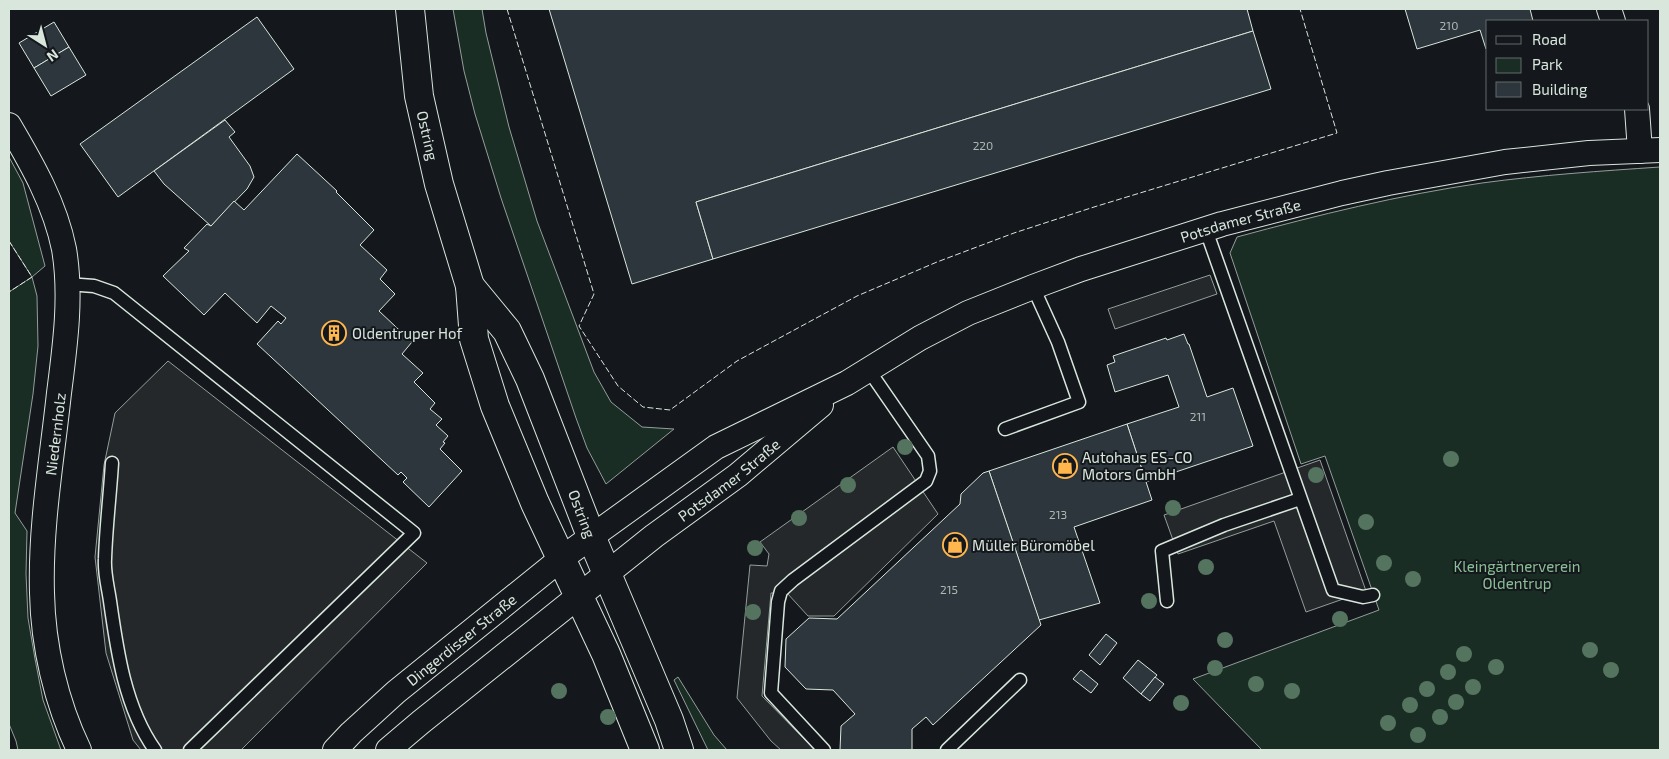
<svg xmlns="http://www.w3.org/2000/svg" width="1669" height="759" font-family="'Exo 2',sans-serif">
	<style>
		.green { fill: #1a2d24; stroke: #939e99 }
		.parking { fill: #24282b; stroke: #939e99 }
		.building { fill: #2c363c; stroke: #d8e6dc }
		.lines { fill: none; stroke-linecap: round; stroke-linejoin: round }
		.service-casing { stroke: #d8e6dc; stroke-width: 15 }
		.minor-casing { stroke: #d8e6dc; stroke-width: 26 }
		.secondary-casing { stroke: #d8e6dc; stroke-width: 30 }
		.service { stroke: #14181c; stroke-width: 12 }
		.minor { stroke: #14181c; stroke-width: 24 }
		.secondary { stroke: #14181c; stroke-width: 28 }
		.fence { stroke: #d8e6dc; stroke-width: 1; stroke-dasharray: 6 2.5; stroke-linecap: butt }
		.tree { fill: #55745f }
		.labels { text-anchor: middle; dominant-baseline: central; stroke-width: 4; stroke-linejoin: round; paint-order: stroke }
		.number-label { font-size: 12px; fill: #adbab4 }
		.street-label { font-size: 15px; fill: #d8e6dc; stroke: #14181c }
		.poi-label { font-size: 15px; fill: #d8e6dc; stroke: #14181c; text-anchor: start }
		.park-label { font-size: 15px; fill: #8ac095; stroke: #14181c }
	</style>
	<rect width="100%" height="100%" fill="#14181c"/>
	<g class="green">
		<path d="M453 9H482L486 33 509 127 537 221 594 372 611 402 642 427 674 429 606 484 587 448 576 418 501 198 475 114 464 71Z"/>
		<path d="M9 157 23 183 45 266 32 277 37 296 38 346 33 394 15 513 27 531 26 574 28 618 35 659 43 700 61 750H18L16 741 9 724V292L32 277 9 241Z"/>
		<path d="M1660 167V750H1262L1193 679 1379 610 1325 456 1301 464 1230 253 1237 237C1318 215 1399 195 1482 183 1541 175 1601 171 1660 167Z"/>
		<path d="M678 677 714 735 727 750H708L674 680Z"/>
	</g>
	<g class="parking">
		<path d="M1210 275 1217 294 1115 329 1108 309Z"/>
		<path d="M168 361 427 563 241 750H141L133 740 106 653 95 557 104 465 115 413Z"/>
		<path d="M893 447 938 514 834 616H808L787 593H771L762 696 815 750H781L771 741 737 698 750 565 767 566 769 554 760 542Z"/>
		<path d="M1320 460 1366 591 1306 612 1274 521 1178 554 1164 515Z"/>
	</g>
	<g class="building">
		<path d="M549 9H1247L1253 31 696 202 713 259 632 284Z"/>
		<path d="M1405 9H1530L1533 21H1488V49H1486L1480 30 1417 49Z"/>
		<path d="M257 17 294 69 118 197 80 144Z"/>
		<path d="M54 22 69 47 34 68 19 43Z"/>
		<path d="M1253 31 1271 89 713 259 696 202Z"/>
		<path d="M69 47 86 75 51 96 34 68Z"/>
		<path d="M225 120 235 132 229 137 250 166 254 177 247 189 211 226 164 184 154 171Z"/>
		<path d="M297 154 337 191 336 192 374 230 360 245 387 270 380 279 395 294 379 311 412 342 402 354 423 373 414 382 435 403 430 409 442 419 436 425 448 436 443 442 445 443 440 449 462 471 429 507 403 482 407 478 401 472 398 475 257 344 278 321 281 324 286 318 271 306 257 323 225 293 204 315 163 276 189 251 184 248 207 224 211 226 234 201 244 210Z"/>
		<path d="M1184 334 1188 344H1189L1207 397 1233 388 1253 446 1146 482 1127 424 1179 407 1168 375 1115 392 1107 365 1115 362 1113 356 1166 338 1167 340Z"/>
		<path d="M1127 424 1152 500 1074 527 1100 603 1039 620 989 471Z"/>
		<path d="M989 471 1041 625 933 725 926 717 912 729V750H840L841 726 855 714 833 690 806 689 785 667 786 639 809 618 837 619 960 504 961 494 983 473Z"/>
		<path d="M1106 634 1117 643 1100 665 1089 655Z"/>
		<path d="M1138 660 1157 675 1141 694 1123 678Z"/>
		<path d="M1081 670 1098 684 1091 693 1073 679Z"/>
		<path d="M1155 677 1164 684 1150 701 1141 694Z"/>
	</g>
	<g class="lines">
		<defs>
			<g id="service">
				<path d="M1206 230 1333 590 1363 597 1373 595"/>
				<path d="M67 284 94 286 114 293 414 533 190 750"/>
				<path d="M1005 429 1079 402 1058 342 1033 287"/>
				<path d="M112 463C110 495 106 527 105 559 104 573 108 587 110 601 117 651 125 708 155 750"/>
				<path d="M1167 601 1162 551 1224 525 1300 499"/>
				<path d="M824 750 771 693 778 602 781 591 793 580 926 481 930 471 928 456 868 369"/>
				<path d="M947 750 1020 680"/>
			</g>
			<g id="minor">
				<path d="M1609 9 1613 21"/>
				<path d="M1637 109 1640 151"/>
				<path d="M9 125C32 164 55 204 64 249 72 296 65 346 59 393 52 459 40 526 42 593 43 646 56 702 79 750"/>
				<path id="s1" d="M335 750 351 733 396 692 562 558 716 447 847 383 920 338 968 313 1033 287 1081 269 1222 224 1342 193 1388 183 1505 162 1589 153 1660 150"/>
				<path id="s2" d="M388 750 421 722 654 536 738 475 821 405"/>
			</g>
			<g id="secondary">
				<path id="s3" d="M410 9 419 96 439 184 470 286 474 339 495 406 535 503 606 654 645 750"/>
				<path id="s4" d="M470 286 507 331 530 379 591 536 669 720 679 750"/>
			</g>
		</defs>
		<use href="#service" class="service-casing"/>
		<use href="#minor" class="minor-casing"/>
		<use href="#secondary" class="secondary-casing"/>
		<use href="#service" class="service"/>
		<use href="#minor" class="minor"/>
		<use href="#secondary" class="secondary"/>
		<g class="fence">
			<path d="M507 9 594 294 579 326 618 386 643 407 670 410 737 361 857 296 937 262 1014 233 1094 207 1337 133 1300 9"/>
			<path d="M9 241 32 277 9 292"/>
		</g>
	</g>
	<g class="tree">
		<circle cx="905" cy="447" r="8"/>
		<circle cx="1451" cy="459" r="8"/>
		<circle cx="1316" cy="475" r="8"/>
		<circle cx="848" cy="485" r="8"/>
		<circle cx="1173" cy="508" r="8"/>
		<circle cx="799" cy="518" r="8"/>
		<circle cx="1366" cy="522" r="8"/>
		<circle cx="755" cy="548" r="8"/>
		<circle cx="1384" cy="563" r="8"/>
		<circle cx="1206" cy="567" r="8"/>
		<circle cx="1413" cy="579" r="8"/>
		<circle cx="1149" cy="601" r="8"/>
		<circle cx="753" cy="612" r="8"/>
		<circle cx="1340" cy="619" r="8"/>
		<circle cx="1225" cy="640" r="8"/>
		<circle cx="1590" cy="650" r="8"/>
		<circle cx="1464" cy="654" r="8"/>
		<circle cx="1496" cy="667" r="8"/>
		<circle cx="1215" cy="668" r="8"/>
		<circle cx="1611" cy="670" r="8"/>
		<circle cx="1448" cy="672" r="8"/>
		<circle cx="1256" cy="684" r="8"/>
		<circle cx="1473" cy="687" r="8"/>
		<circle cx="1427" cy="689" r="8"/>
		<circle cx="559" cy="691" r="8"/>
		<circle cx="1292" cy="691" r="8"/>
		<circle cx="1456" cy="702" r="8"/>
		<circle cx="1181" cy="703" r="8"/>
		<circle cx="1410" cy="705" r="8"/>
		<circle cx="608" cy="717" r="8"/>
		<circle cx="1440" cy="717" r="8"/>
		<circle cx="1388" cy="723" r="8"/>
		<circle cx="1418" cy="735" r="8"/>
	</g>
	<defs>
		<symbol id="building-ring" viewBox="-11 -11 22 22"><circle r="9.5" fill="#14181c" stroke="#ffb74d" stroke-width="1.5"/><path d="M-4-6H4V6H1V3H-1V6H-4ZM-2.5-4.3h1.7v1.8h-1.7ZM.8-4.3h1.7v1.8H.8ZM-2.5-1h1.7V.8h-1.7ZM.8-1h1.7V.8H.8Z" fill="#ffb74d"/></symbol>
		<symbol id="shop-ring" viewBox="-11 -11 22 22"><circle r="9.5" fill="#14181c" stroke="#ffb74d" stroke-width="1.5"/><path d="M-5-2.5h2.3a2.7 3.5 0 0 1 5.4 0H5L5.5 6h-11ZM-1.5-2.5h3a1.5 2.3 0 0 0-3 0Z" fill="#ffb74d"/></symbol>
	</defs>
	<g fill-rule="evenodd">
		<use href="#building-ring" x="320" y="319" width="28" height="28"/>
		<use href="#shop-ring" x="1051" y="452" width="28" height="28"/>
		<use href="#shop-ring" x="941" y="531" width="28" height="28"/>
	</g>
	<g class="labels">
		<g class="number-label">
			<text x="1449" y="25">210</text>
			<text x="983" y="145">220</text>
			<text x="1198" y="416">211</text>
			<text x="1058" y="514">213</text>
			<text x="949" y="589">215</text>
		</g>
		<g class="street-label">
			<text stroke="none"><textPath href="#s3" startOffset="128">Ostring</textPath></text>
			<text stroke="none"><textPath href="#s1" startOffset="1061">Potsdamer Straße</textPath></text>
			<text transform="translate(55 434) rotate(-83)">Niedernholz</text>
			<text stroke="none"><textPath href="#s2" startOffset="435">Potsdamer Straße</textPath></text>
			<text stroke="none"><textPath href="#s4" startOffset="256">Ostring</textPath></text>
			<text stroke="none"><textPath href="#s1" startOffset="168">Dingerdisser Straße</textPath></text>
		</g>
		<g class="poi-label">
			<text x="352" y="333">Oldentruper Hof</text>
			<text x="1082" y="457">Autohaus ES-CO<tspan x="1082" dy="17">Motors GmbH</tspan></text>
			<text x="972" y="545">Müller Büromöbel</text>
		</g>
		<g class="park-label">
			<text x="1517" y="566">Kleingärtnerverein<tspan x="1517" dy="17">Oldentrup</tspan></text>
		</g>
	</g>
	<rect width="1669" height="759" fill="none" stroke="#d8e6dc" stroke-width="20"/>
	<rect x="1486" y="20" width="162" height="90" fill="#14181c" stroke="#626a69"/>
	<rect x="1496" y="36" width="25" height="8" fill="#14181c" stroke="#626a69"/>
	<text x="1532" y="45" font-size="15" fill="#d8e6dc">Road</text>
	<rect x="1496" y="58" width="25" height="15" fill="#1a2d24" stroke="#626a69"/>
	<text x="1532" y="70" font-size="15" fill="#d8e6dc">Park</text>
	<rect x="1496" y="82" width="25" height="15" fill="#2c363c" stroke="#626a69"/>
	<text x="1532" y="95" font-size="15" fill="#d8e6dc">Building</text>
	<g transform="translate(45 45) rotate(144)" stroke="#14181c" stroke-width="4" paint-order="stroke">
	<path d="M0-4L9 19L0 12L-9 19Z" fill="#d8e6dc"/>
	<text y="-8" font-size="14" font-weight="bold" text-anchor="middle" fill="#d8e6dc">N</text>
	</g>
</svg>
